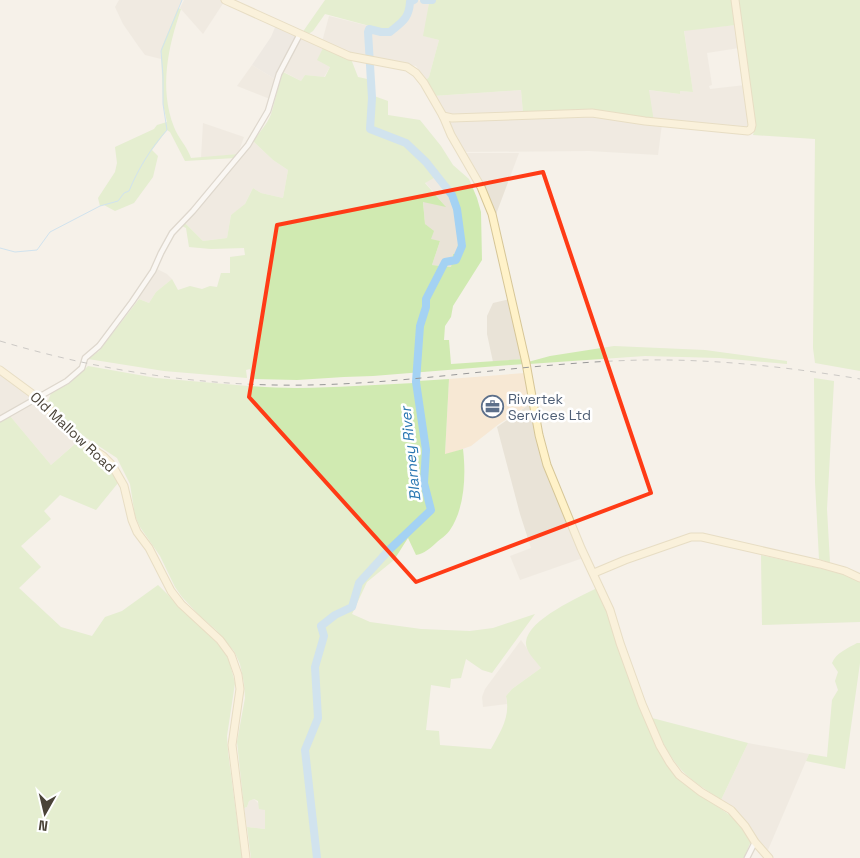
<svg xmlns="http://www.w3.org/2000/svg" width="860" height="858" font-family="'Space Grotesk',sans-serif">
	<style>
		.residential { fill: #e9e3d7 }
		.commercial { fill: #f7e8d4 }
		.industrial { fill: #e4e0da }
		.green { fill: #d0eab1; fill-rule: evenodd }
		.lines { fill: none; stroke-linecap: round; stroke-linejoin: round }
		.stream { stroke: #a4d2f3; stroke-width: 1 }
		.river { stroke: #a4d2f3; stroke-width: 8 }
		.street-casing { stroke: #c1b9ab; stroke-width: 7 }
		.secondary-casing { stroke: #d6c697; stroke-width: 9 }
		.street { stroke: #fff; stroke-width: 4.5 }
		.secondary { stroke: #fff2c9; stroke-width: 7 }
		.rail { stroke: #989898; stroke-width: 1; stroke-dasharray: 6 6; stroke-linecap: butt }
		.marked { fill: none; stroke: #ff3b16; stroke-width: 4; stroke-linejoin: round }
		.labels { text-anchor: middle; dominant-baseline: central; stroke-width: 5; stroke-linejoin: round; paint-order: stroke }
		.service-label { font-size: 14px; fill: #4e5e75; stroke: #fff; text-anchor: start }
		.street-label { font-size: 14px; fill: #494237; stroke: #fff }
		.water-label { font-size: 15px; font-style: italic; fill: #2a77b2; stroke: #fff }
	</style>
	<rect width="100%" height="100%" fill="#f5f1e9"/>
	<g class="residential">
		<path d="M119 0H182L161 51V59L145 55 139 47 123 24 115 7Z"/>
		<path d="M184 0H221L224 2 203 34 180 8Z"/>
		<path d="M418 0 429 3 424 36 439 40 429 77 426 80 416 66 371 59 370 26 390 30 406 21 410 16 412 1Z"/>
		<path d="M329 16 369 26 367 34 368 58H362L322 42Z"/>
		<path d="M736 25 739 48 707 53 712 85 709 86 710 89 745 85 751 124 749 128 652 119 648 90 680 94V91L693 92 684 30Z"/>
		<path d="M300 36 323 48 330 67 324 77 305 75 301 81 282 71Z"/>
		<path d="M252 65 275 79 270 99 237 86Z"/>
		<path d="M521 90 523 113 445 117 433 96Z"/>
		<path d="M587 114 662 124 658 155 589 151 462 152 448 121Z"/>
		<path d="M203 123 244 137 238 154 201 158Z"/>
		<path d="M253 141 273 160 288 170 283 198 261 193 253 188 244 206 231 215 227 238 203 241 185 223Z"/>
		<path d="M463 153H519L495 217Z"/>
		<path d="M434 178 449 194 457 210 458 246 457 254H453L451 267 432 265 440 241 431 240 425 224 423 201 445 206 425 182Z"/>
		<path d="M155 268 167 274 172 279 156 292 149 303 137 298Z"/>
		<path d="M510 299 524 359 493 362 487 334V316L493 303Z"/>
		<path d="M0 374 31 396 29 400 0 416Z"/>
		<path d="M32 403 41 405 77 442 51 465 10 416Z"/>
		<path d="M530 404 539 443 583 558 520 580 510 556 531 548 520 514 497 427Z"/>
		<path d="M521 640 541 668 512 689 506 696 507 704 483 707 482 697 485 689Z"/>
		<path d="M748 743 809 754 768 850 758 841 748 825 731 807 721 800Z"/>
		<path d="M254 799 265 810V829L247 827 244 808 247 807 249 801Z"/>
	</g>
	<path class="commercial" d="M525 373 530 404 499 424 471 446 445 455 449 379Z"/>
	<path class="industrial" d="M276 25 297 37 275 79 252 65 271 37Z"/>
	<g class="green">
		<path d="M325 0H409C408 4 408 8 407 12 402 22 392 30 381 29L325 14 313 31 307 35 302 33Z"/>
		<path d="M433 0H734L736 25 684 31 693 92 680 91V94L649 90 654 122 613 115 523 113 521 90 433 96 426 80 429 77 439 40 423 36 429 3Z"/>
		<path d="M739 0H860V371L815 363 813 348 815 139 753 135 755 128Z"/>
		<path d="M178 8 181 9C168 47 159 88 174 127 178 138 187 146 191 158L238 154 235 158 185 161 170 132 167 130 152 150 158 156 153 177 134 203 115 211 104 205 100 206 98 198 115 172 117 163 115 147 154 129 157 125 167 122 163 104 161 49Z"/>
		<path d="M323 48 351 59 358 77 372 80 374 96 388 101V115L420 120 441 146 453 165 469 179 477 198 481 212 482 260 453 306 451 317 445 326 444 340H449L451 364 524 359V364L373 376 344 377 297 380 250 379V369L246 370 247 378 164 371 88 359 99 351 139 299 149 303 156 292 172 279 178 290 190 286 202 289 210 286 217 287 221 273H230V257L245 255 244 248 211 249 189 247 186 228 182 226 185 223 203 241 227 238 231 215 245 204 253 188 261 193 283 198 288 170 273 160 253 141C260 132 269 122 272 111 276 97 278 85 283 72L301 81 305 75 325 77 330 67 317 60ZM434 178C459 205 461 217 457 254H453L451 267 432 265 440 241 431 239 434 231 425 224 423 202 446 207 425 183Z"/>
		<path d="M614 346 705 350 787 361V364L720 358 645 356 529 364 528 362 550 356Z"/>
		<path d="M88 366 156 378 248 386V391L250 392 251 386C305 391 360 385 414 383L424 449 423 483 429 509 406 531 364 576 359 582 352 605 332 616 319 626 323 636 314 666 317 719 309 741H310L319 721 317 666 326 637 322 627 336 616 354 607 361 583 433 509 427 483 429 452 418 381 449 379 445 454 463 449C466 474 465 508 450 530 447 535 440 539 436 543 429 549 425 553 416 555L408 538 394 560 367 582 352 614 370 622 421 629 470 631 493 628 535 614 492 673 482 670 466 659 461 678 451 679 450 688 431 685 426 730 439 731 440 745 491 749C500 732 511 717 506 696L512 689 541 668C536 661 525 651 526 642 528 619 580 597 599 587L637 700 657 748 664 759 708 800 734 818 751 841 744 858H251L247 827 265 829V810L259 809 258 801 254 799 249 801 247 807 244 808 237 742 245 698 244 683 240 664 234 651 216 630 199 615 182 597 175 587 160 556 140 527 135 516 130 484 117 458 76 431 48 401 51 393 70 383Z"/>
		<path d="M814 378 834 381 827 509 830 563 819 559 815 482Z"/>
		<path d="M10 416 51 465 75 444C93 454 108 464 118 483L96 510 60 495 44 511 51 519 21 546 41 567 19 588 61 627 92 636 105 617 122 611 158 585 222 648 229 660 235 683 227 736 228 752 242 858H0V422Z"/>
		<path d="M761 555 823 569 860 579V622L762 625Z"/>
		<path d="M857 643H860V663L845 769 806 761 809 754 827 757 832 700 838 690 835 681 838 672 832 663C836 653 848 648 857 643Z"/>
		<path d="M652 718 748 743 721 800C707 790 689 780 678 766 667 752 658 734 652 718Z"/>
	</g>
	<g class="lines">
		<path class="stream" d="M0 248 15 252 37 250 50 232 100 206 118 201 124 193 129 191C138 169 151 148 167 130L163 104V76L161 51 182 0"/>
		<g class="river">
			<path d="M424 0H432"/>
			<path d="M317 858 305 750 318 718 315 667 324 636 321 626 335 615 352 607 359 583 389 550 431 510 424 483 426 450 416 382 420 326 426 307V299L445 262 456 260 462 246 457 209 452 195 426 162 406 143 370 129 372 98 368 32 369 29 381 32H390C402 22 409 19 410 2L414 0"/>
		</g>
		<defs>
			<g id="street">
				<path d="M0 419 67 381 82 368 85 358 99 346 132 302 153 271 161 253 172 233 193 211 248 145 268 111 279 74 300 34"/>
				<path d="M747 858 755 842"/>
			</g>
			<g id="secondary">
				<path d="M225 0 349 56 407 67 416 73 424 83 443 116 451 135 481 187 492 214 526 363 539 435 547 465 581 548 610 610 620 643 642 704 660 746 670 763 679 775 701 792 731 810 745 826 755 842 769 858"/>
				<path d="M443 116 452 118 592 113 645 121 748 131 751 129 752 125 735 0"/>
				<path d="M0 370 38 398 79 440 103 456 112 465 124 486 132 520 137 532 149 548 171 591 181 604 220 640 231 655 238 675 240 689 232 745 246 858"/>
				<path d="M594 573 625 560 691 537H702L820 564 845 571 860 578"/>
			</g>
		</defs>
		<use href="#street" class="street-casing"/>
		<use href="#secondary" class="secondary-casing"/>
		<use href="#street" class="street"/>
		<use href="#secondary" class="secondary"/>
		<path class="rail" d="M0 341C100 371 205 387 309 385 421 383 532 362 644 360 716 359 788 367 860 379"/>
	</g>
	<path d="M0 0H860V858H0ZM543 172 651 493 416 582 249 397 277 225Z" fill="#f5f1e9" fill-opacity=".55" fill-rule="evenodd"/>
	<path class="marked" d="M543 172 651 493 416 582 249 397 277 225Z"/>
	<defs>
		<symbol id="office-ring" viewBox="-11 -11 22 22"><circle r="9.5" fill="#fff" stroke="#5c6f8a" stroke-width="1.5"/><path d="M-6-3h4V-5.5h4V-3h4V5H-6ZM-1-4.5V-3h2v-1.5ZM-6 0V1H6V0Z" fill="#5c6f8a"/></symbol>
	</defs>
	<g fill-rule="evenodd">
		<use href="#office-ring" x="480" y="394" width="25" height="25"/>
	</g>
	<g class="labels">
		<g class="service-label">
			<text x="508" y="399">Rivertek<tspan x="508" dy="16">Services Ltd</tspan></text>
		</g>
		<g class="street-label">
			<text transform="translate(73 432) rotate(43)">Old Mallow Road</text>
		</g>
		<g class="water-label">
			<text transform="translate(410 454) rotate(-96)">Blarney River</text>
		</g>
	</g>
	<g transform="translate(45 813) rotate(188)" stroke="#ffffff" stroke-width="4" paint-order="stroke">
	<path d="M0-4L9 19L0 12L-9 19Z" fill="#494237"/>
	<text y="-8" font-size="14" font-weight="bold" text-anchor="middle" fill="#494237">N</text>
	</g>
</svg>
